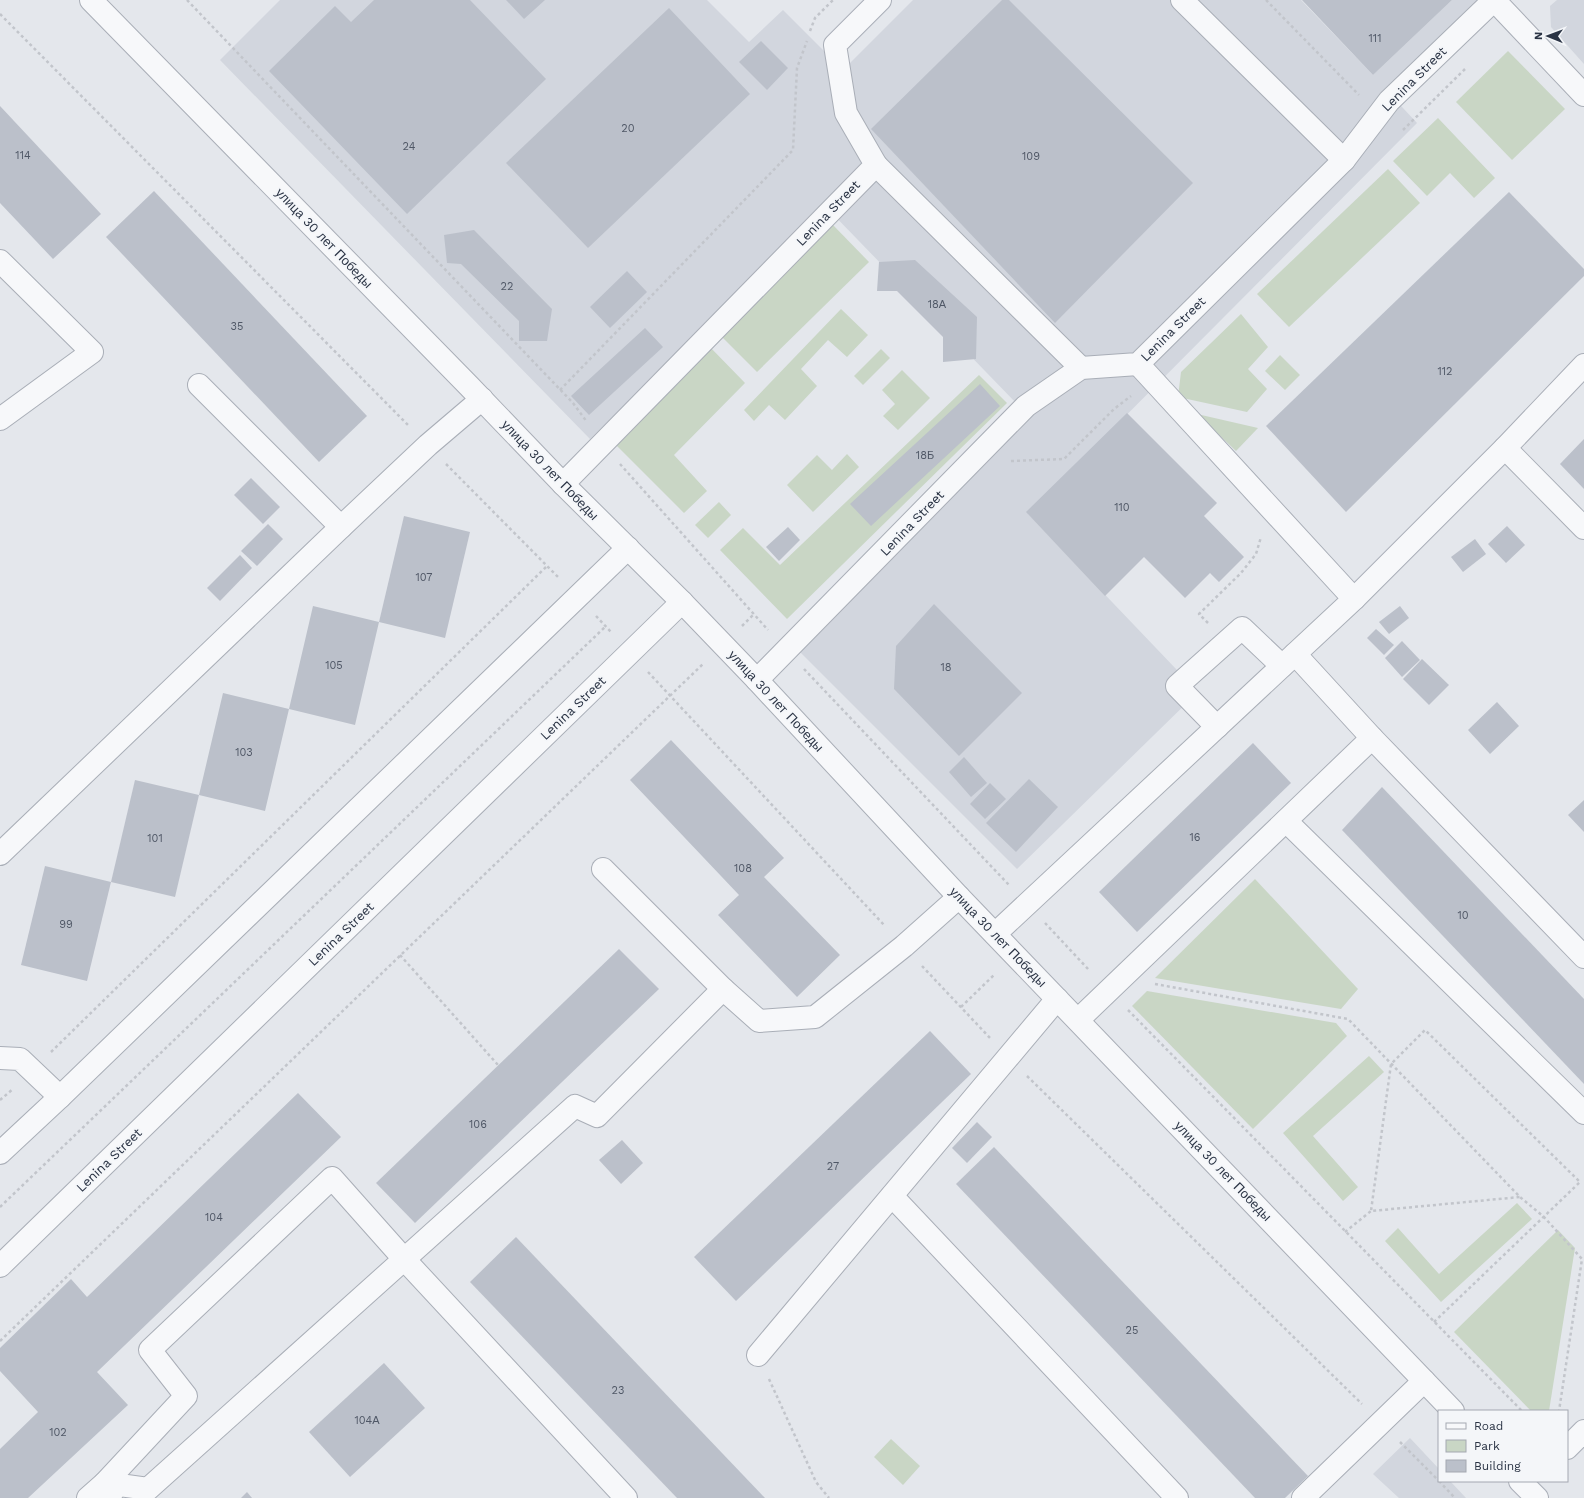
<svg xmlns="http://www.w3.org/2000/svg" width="1584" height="1498" font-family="'Work Sans',sans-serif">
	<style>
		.built { fill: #d2d6de }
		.green { fill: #c9d6c5 }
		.building { fill: #bbc0ca }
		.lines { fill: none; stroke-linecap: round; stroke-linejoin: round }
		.minor-casing { stroke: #a9aeb7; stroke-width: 24 }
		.path { stroke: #c2c5cb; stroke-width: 2.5; stroke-dasharray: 3 3; stroke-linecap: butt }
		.minor { stroke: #f7f8fa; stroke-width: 22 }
		.labels { text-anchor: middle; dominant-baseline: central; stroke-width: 3.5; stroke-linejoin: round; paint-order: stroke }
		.number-label { font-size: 11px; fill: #4f5766 }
		.street-label { font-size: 13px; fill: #2b3445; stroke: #f4f6f9 }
	</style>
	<rect width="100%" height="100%" fill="#e4e7ec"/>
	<g class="built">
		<path d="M280 0H707L749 42 783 10 843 70 913 0H1301L1373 75 1452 0H1487L1389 93 1417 123 1028 514 1198 692 1017 869 786 638 1020 407 825 206 590 439 220 60Z"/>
		<path d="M1557 0H1584V64L1551 27 1550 6Z"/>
		<path d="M1410 1438 1439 1469V1481H1450L1466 1498H1399L1373 1474Z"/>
	</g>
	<g class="green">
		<path d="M1508 51 1565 109 1512 160 1456 102Z"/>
		<path d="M1438 118 1495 178 1474 198 1450 173 1427 196 1393 161Z"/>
		<path d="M1388 169 1420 203 1289 327 1257 294Z"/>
		<path d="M832 224 869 262 757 372 720 335Z"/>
		<path d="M841 309 868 335 847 357 828 340 801 369 817 386 785 420 769 405 754 421 744 410Z"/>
		<path d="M1241 314 1268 347 1248 369 1267 389 1247 412 1178 397 1181 372Z"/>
		<path d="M709 346 745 383 674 455 707 491 684 513 612 441Z"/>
		<path d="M881 349 890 358 863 385 854 376Z"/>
		<path d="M1280 355 1300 375 1285 390 1265 371Z"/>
		<path d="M902 370 930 398 898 430 883 416 895 404 882 390Z"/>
		<path d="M979 375 1007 403 787 619 720 550 743 528 780 565Z"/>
		<path d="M1197 414 1258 428 1236 451Z"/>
		<path d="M847 454 859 467 813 512 787 485 817 455 832 470Z"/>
		<path d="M719 502 731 515 708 538 695 525Z"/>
		<path d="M1255 879 1358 989 1341 1009 1155 978Z"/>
		<path d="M1147 991 1336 1023 1347 1036 1253 1129 1132 1006Z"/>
		<path d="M1369 1056 1384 1072 1313 1136 1358 1187 1343 1201 1283 1133Z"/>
		<path d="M1517 1203 1532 1219 1441 1302 1385 1241 1398 1228 1439 1274Z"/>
		<path d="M1558 1230 1575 1248 1549 1411H1531L1454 1332Z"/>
		<path d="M891 1439 920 1466 903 1485 874 1457Z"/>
	</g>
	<g class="building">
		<path d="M374 0H470L546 79 407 214 269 71 335 6 351 22Z"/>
		<path d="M506 0H545L524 19Z"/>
		<path d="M1002 0H1009L1193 183 1055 323 871 129Z"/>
		<path d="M1302 0H1452L1373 75Z"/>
		<path d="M669 8 750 94 588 248 506 163Z"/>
		<path d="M761 41 788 68 767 90 739 62Z"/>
		<path d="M0 106 101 214 53 259 0 203Z"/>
		<path d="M154 191 367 416 319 462 106 237Z"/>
		<path d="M1509 192 1584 269V276L1346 512 1266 426Z"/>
		<path d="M474 230 552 309 547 341H519V321L461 264 447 263 444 235Z"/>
		<path d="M915 260 977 317 976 359 943 362V337L897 291H877L879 262Z"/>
		<path d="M627 271 647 292 610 328 590 307Z"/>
		<path d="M645 328 663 347 589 415 571 396Z"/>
		<path d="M980 384 1000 406 871 526 850 504Z"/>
		<path d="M1127 413 1217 503 1204 516 1244 557 1219 582 1210 573 1185 598 1144 557 1105 596 1026 512Z"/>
		<path d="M1584 439V489L1560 464Z"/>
		<path d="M251 478 280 507 263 524 234 495Z"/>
		<path d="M404 516 470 532 445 638 379 622Z"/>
		<path d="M268 524 283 539 257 566 241 551Z"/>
		<path d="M1507 526 1525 545 1506 563 1488 544Z"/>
		<path d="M788 527 800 540 779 561 766 547Z"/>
		<path d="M1475 539 1486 554 1463 572 1451 557Z"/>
		<path d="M240 555 252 568 220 601 207 588Z"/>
		<path d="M934 604 1022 693 959 756 894 689 896 646Z"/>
		<path d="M313 606 379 622 355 725 289 709 265 811 199 795 223 693 289 709Z"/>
		<path d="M1400 606 1409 618 1389 634 1379 622Z"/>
		<path d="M1376 629 1394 645 1384 655 1367 638Z"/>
		<path d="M1402 641 1420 660 1402 677 1385 658Z"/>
		<path d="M1422 659 1449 685 1429 705 1403 679Z"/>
		<path d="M1497 702 1519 726 1490 754 1468 730Z"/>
		<path d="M671 740 784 858 764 877 840 955 797 997 718 915 739 895 630 780Z"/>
		<path d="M1253 743 1291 783 1137 932 1099 892Z"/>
		<path d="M964 757 987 783 971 797 949 772Z"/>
		<path d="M1029 779 1058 807 1016 852 986 823Z"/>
		<path d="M135 780 199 795 175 897 111 882Z"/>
		<path d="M990 783 1006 799 985 819 970 804Z"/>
		<path d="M1382 787 1584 999V1084L1342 830Z"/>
		<path d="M1584 800V832L1568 815Z"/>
		<path d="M45 866 111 882 87 981 21 965Z"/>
		<path d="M619 949 659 989 415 1223 376 1183Z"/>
		<path d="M930 1031 971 1074 736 1301 694 1257Z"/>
		<path d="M298 1093 341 1137 97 1372 128 1405 28 1498H0V1449L38 1412 0 1371V1348L71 1279 87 1297Z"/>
		<path d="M977 1122 992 1137 967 1163 952 1148Z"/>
		<path d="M622 1140 643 1163 621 1184 599 1160Z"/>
		<path d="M994 1147 1308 1476 1285 1498H1255L956 1184Z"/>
		<path d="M516 1237 765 1498H677L470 1282Z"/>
		<path d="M384 1363 425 1408 350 1477 309 1432Z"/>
		<path d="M247 1492 252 1498H241Z"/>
	</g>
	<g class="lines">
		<defs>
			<g id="minor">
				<path d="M91 0 469 386 563 484 682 602 757 680 959 897 1453 1411"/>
				<path d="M1182 0 1344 160"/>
				<path d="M1494 0 1584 95"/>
				<path d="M876 165 1081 368"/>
				<path d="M0 261 92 352 0 419"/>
				<path d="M1138 364 1354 599"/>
				<path d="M199 385 341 527"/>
				<path d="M1505 448 1584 528"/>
				<path d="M563 484 876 165 846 113 835 45 880 0"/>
				<path d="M1295 654 1372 738 1584 957"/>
				<path d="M757 680 1026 406 1081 368 1138 364 1344 160 1389 101 1494 0"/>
				<path d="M1217 727 1177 686 1242 628 1282 666"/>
				<path d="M1286 821 1584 1113"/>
				<path d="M0 854 341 527 428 445 482 399"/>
				<path d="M603 869 723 989"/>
				<path d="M995 934 1354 599 1505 448 1584 365"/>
				<path d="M1078 1020 1372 738"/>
				<path d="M0 1058 20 1059 60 1097"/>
				<path d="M0 1153 60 1097 628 548"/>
				<path d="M892 1196 1177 1498"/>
				<path d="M0 1266 682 602"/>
				<path d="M758 1355 1057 999"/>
				<path d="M1567 1448 1584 1431"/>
				<path d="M1520 1481 1537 1498"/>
				<path d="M113 1491 105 1483 186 1396 150 1350 332 1178 404 1259 626 1498"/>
				<path d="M88 1498 105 1483 148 1489 575 1106 597 1116 723 989 759 1021 815 1017 904 946 959 897"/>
				<path d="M1303 1498 1424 1381"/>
			</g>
		</defs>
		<use href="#minor" class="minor-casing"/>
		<g class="path">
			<path d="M187 0 573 403 587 422"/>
			<path d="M1266 0 1359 95"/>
			<path d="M0 14 409 426"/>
			<path d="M810 31 815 18 833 0"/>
			<path d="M1403 130 1465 69"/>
			<path d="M560 390 793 150 797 68 807 41"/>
			<path d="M1011 461 1064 459 1114 409 1131 396"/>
			<path d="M446 464 558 577"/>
			<path d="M620 464 768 630"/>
			<path d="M596 616 612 633"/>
			<path d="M1208 623 1199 614 1241 573 1256 554 1261 537"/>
			<path d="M742 626 754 614"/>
			<path d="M804 669 1009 885"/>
			<path d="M648 672 885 926"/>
			<path d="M1045 923 1089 970"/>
			<path d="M400 955 498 1065"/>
			<path d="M922 966 990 1038"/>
			<path d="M1155 984 1348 1019 1520 1197 1544 1217 1582 1259 1559 1411"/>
			<path d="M961 1007 995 974"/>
			<path d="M1128 1010 1522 1411"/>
			<path d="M51 1052 547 566"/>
			<path d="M1027 1076 1362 1404"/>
			<path d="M0 1100 13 1089"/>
			<path d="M0 1207 606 626"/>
			<path d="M1345 1232 1371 1211"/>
			<path d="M1434 1322 1580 1182 1425 1030 1391 1064 1371 1211 1520 1197"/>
			<path d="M0 1341 704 663"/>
			<path d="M769 1379 816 1482 829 1498"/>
			<path d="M1400 1442 1439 1481"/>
			<path d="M1439 1481 1455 1498"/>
		</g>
		<use href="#minor" class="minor"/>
	</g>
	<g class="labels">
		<g class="number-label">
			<text x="1375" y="38">111</text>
			<text x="628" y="128">20</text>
			<text x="409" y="146">24</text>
			<text x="23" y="155">114</text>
			<text x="1031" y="156">109</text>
			<text x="507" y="286">22</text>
			<text x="937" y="304">18А</text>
			<text x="237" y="326">35</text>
			<text x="1445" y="371">112</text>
			<text x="925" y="455">18Б</text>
			<text x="1122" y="507">110</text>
			<text x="424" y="577">107</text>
			<text x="334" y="665">105</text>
			<text x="946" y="667">18</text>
			<text x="244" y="752">103</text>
			<text x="1195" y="837">16</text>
			<text x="155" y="838">101</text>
			<text x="743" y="868">108</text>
			<text x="1463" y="915">10</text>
			<text x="66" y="924">99</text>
			<text x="478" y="1124">106</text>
			<text x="833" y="1166">27</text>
			<text x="214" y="1217">104</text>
			<text x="1132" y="1330">25</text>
			<text x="618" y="1390">23</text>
			<text x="367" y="1420">104А</text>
			<text x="58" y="1432">102</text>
		</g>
		<g class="street-label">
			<text transform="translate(1414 79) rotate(-45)">Lenina Street</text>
			<text transform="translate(828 213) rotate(-46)">Lenina Street</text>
			<text transform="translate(324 238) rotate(46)">улица 30 лет Победы</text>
			<text transform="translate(1173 329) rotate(-45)">Lenina Street</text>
			<text transform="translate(550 470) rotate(46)">улица 30 лет Победы</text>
			<text transform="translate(912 523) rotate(-46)">Lenina Street</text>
			<text transform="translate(776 701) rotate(47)">улица 30 лет Победы</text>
			<text transform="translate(573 708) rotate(-44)">Lenina Street</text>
			<text transform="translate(341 934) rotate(-44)">Lenina Street</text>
			<text transform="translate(998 937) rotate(46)">улица 30 лет Победы</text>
			<text transform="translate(109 1160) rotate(-44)">Lenina Street</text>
			<text transform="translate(1223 1171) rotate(46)">улица 30 лет Победы</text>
		</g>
	</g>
	<rect x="1438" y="1410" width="130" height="72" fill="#f4f6f9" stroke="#a4a8b1"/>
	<rect x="1446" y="1423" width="20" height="6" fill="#f7f8fa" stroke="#a4a8b1"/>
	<text x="1474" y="1430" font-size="12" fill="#2b3445">Road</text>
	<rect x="1446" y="1440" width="20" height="12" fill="#c9d6c5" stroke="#a4a8b1"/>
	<text x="1474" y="1450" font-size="12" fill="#2b3445">Park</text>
	<rect x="1446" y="1460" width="20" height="12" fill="#bbc0ca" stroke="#a4a8b1"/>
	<text x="1474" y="1470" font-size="12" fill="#2b3445">Building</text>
	<g transform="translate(1548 36) rotate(271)" stroke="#f4f6f9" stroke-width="3" paint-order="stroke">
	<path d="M0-3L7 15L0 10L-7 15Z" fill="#2b3445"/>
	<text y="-6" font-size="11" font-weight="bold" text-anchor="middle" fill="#2b3445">N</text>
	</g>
</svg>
